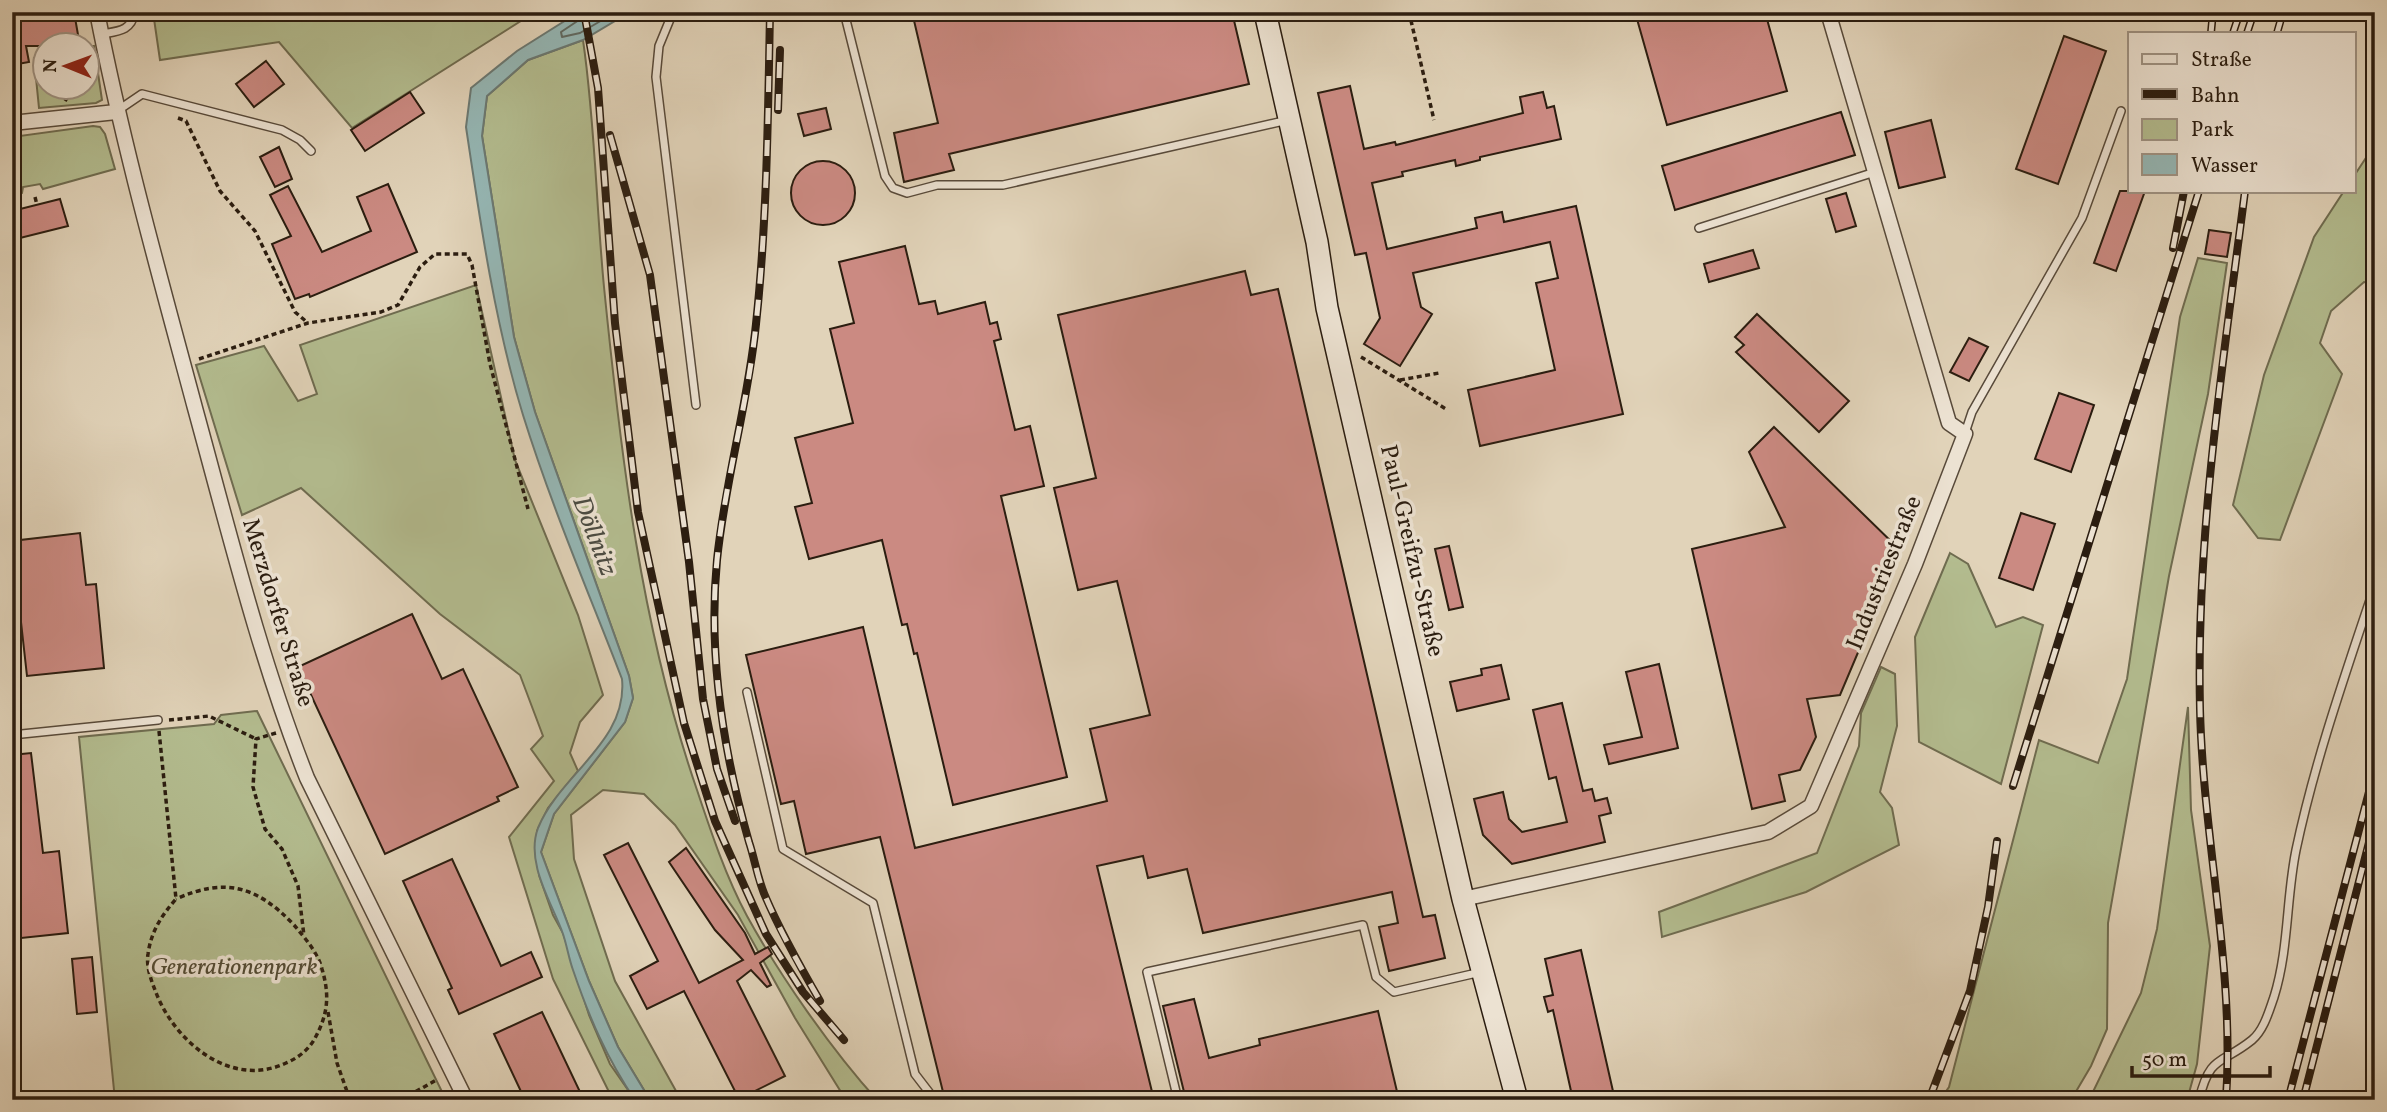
<svg xmlns="http://www.w3.org/2000/svg" width="2387" height="1112" font-family="Vollkorn,serif">
	<style>
		.green { fill: #b3bc8f; stroke: #6f6c50; stroke-width: 2 }
		.water { fill: #95b7b5; stroke: #6b7973; stroke-width: 2 }
		.lines { fill: none; stroke-linecap: round; stroke-linejoin: round }
		.shore { stroke: #606a62; stroke-width: 2 }
		.building { fill: #cb8a82; stroke: #2b1d10; stroke-width: 2 }
		.service-casing { stroke: #584a3a; stroke-width: 10 }
		.minor-casing { stroke: #584a3a; stroke-width: 17 }
		.secondary-casing { stroke: #2b1d10; stroke-width: 24 }
		.path { stroke: #2b1d10; stroke-width: 3.5; stroke-dasharray: 5 3.5; stroke-linecap: butt }
		.service { stroke: #ece2d2; stroke-width: 7 }
		.minor { stroke: #ece2d2; stroke-width: 14 }
		.secondary { stroke: #ece2d2; stroke-width: 21 }
		.rail-casing { stroke: #2b1d10; stroke-width: 8 }
		.rail { stroke: #ece2d2; stroke-width: 5; stroke-dasharray: 16; stroke-linecap: butt }
		.labels { text-anchor: middle; dominant-baseline: central; stroke-width: 7; stroke-linejoin: round; paint-order: stroke }
		.street-label { font-size: 24px; fill: #2b1d10; stroke: #ece2d2 }
		.park-label { font-size: 24px; font-style: italic; fill: #544d36; stroke: #ece2d2 }
		.water-label { font-size: 26px; font-style: italic; fill: #4b4b42; stroke: #ece2d2 }
	</style>
	<rect width="100%" height="100%" fill="#e1d3b9"/>
	<filter id="stains"><feTurbulence type="fractalNoise" baseFrequency=".00286" numOctaves="4"/><feColorMatrix values="0 0 0 0 .2 0 0 0 0 .09 0 0 0 0 .02 0 0 0 .5 -.17"/></filter>
	<radialGradient id="worn" r=".72"><stop offset=".6" stop-color="#630" stop-opacity="0"/><stop offset="1" stop-color="#630" stop-opacity=".3"/></radialGradient>
	<g class="green">
		<path d="M153 12H535L352 128 279 42 160 60Z"/>
		<path d="M583 40C595 122 596 204 604 287 621 457 641 628 697 790 711 832 726 877 747 916 780 976 831 1049 877 1100H846L795 1018 738 915 675 825 644 794 603 790 571 815 574 859 615 981 681 1100H650L618 1047 589 981 541 852 554 814 625 722 633 698 629 676 535 412 514 337 482 136 487 96 528 60Z"/>
		<path d="M94 46 102 100 96 103 39 108 34 58 45 56 46 88H88V47Z"/>
		<path d="M93 126 100 127 105 134 115 169 43 189 40 184 23 187 22 193 12 196V137Z"/>
		<path d="M2375 144V284L2364 282 2331 311 2320 343 2342 374 2280 540 2258 538 2233 505 2264 375 2314 237 2344 191H2354V176Z"/>
		<path d="M2198 258 2227 263 2208 394 2169 576 2108 923 2107 1029 2091 1066 2071 1100H1940L1949 1087 2039 740 2098 763 2127 679 2180 317Z"/>
		<path d="M476 285 515 460 578 615 603 695 580 722 570 753 578 771 548 808 537 831 539 875 553 915 563 933 589 1015 610 1064 635 1100H613L553 979 509 837 554 781 531 749 543 736 520 675 440 614 301 488 242 515 196 365 264 346 298 401 317 394 300 345Z"/>
		<path d="M1950 553 1968 564 1996 627 2023 617 2043 625 2001 784 1919 742 1915 637Z"/>
		<path d="M1881 667 1895 674 1897 726 1880 792 1892 808 1899 845 1806 892 1662 937 1659 912 1817 853 1859 746 1861 713Z"/>
		<path d="M2188 707 2191 810 2210 946 2197 1064 2187 1100H2089L2141 993 2157 929Z"/>
		<path d="M257 711 446 1100H115L79 737 214 724 221 715Z"/>
	</g>
	<path class="water" d="M579 12H630L583 40 528 60 487 96 482 136 514 337 535 412 629 676 633 698 625 722 554 814 541 852 589 981 618 1047 650 1100H635C607 1059 589 1017 573 970 569 959 567 946 563 934 552 903 525 863 538 828 560 774 628 742 622 679 588 591 551 505 523 415 495 324 480 221 466 127L471 88 517 51Z"/>
	<g class="lines">
		<path class="shore" d="M581 12 579 20 561 32 562 37 580 33 616 12"/>
	</g>
	<g class="building">
		<path d="M58 12H74L80 46H26L29 62 12 65V15L20 14 21 19Z"/>
		<path d="M912 12H1232L1249 84 949 154 954 170 904 182 894 133 938 123Z"/>
		<path d="M1635 12H1765L1787 91 1667 125Z"/>
		<path d="M2064 36 2106 51 2058 184 2016 169Z"/>
		<path d="M266 61 284 84 254 107 236 84Z"/>
		<path d="M1350 86 1364 149 1395 142 1396 145 1523 113 1520 97 1543 92 1547 108 1554 106 1561 139 1480 157V160L1456 166 1455 160 1402 172 1403 176 1372 183 1387 249 1477 228 1475 218 1502 212 1504 222 1576 206 1623 414 1480 446 1468 390 1555 370 1536 283 1558 278 1550 242 1413 273 1421 307 1432 314 1400 366 1364 344 1380 318 1366 253 1355 255 1318 93Z"/>
		<path d="M410 92 424 113 365 151 351 130Z"/>
		<path d="M826 108 831 129 804 136 798 114Z"/>
		<path d="M1841 112 1855 155 1675 210 1662 166Z"/>
		<path d="M1931 120 1945 177 1899 188 1885 132Z"/>
		<path d="M279 147 292 179 275 187 260 157Z"/>
		<circle cx="823" cy="193" r="32"/>
		<path d="M388 184 417 252 310 297 309 294 295 299 272 244 291 236 270 195 288 186 322 252 371 231 357 197Z"/>
		<path d="M2120 191H2145L2116 271 2094 263Z"/>
		<path d="M1846 193 1856 226 1836 232 1826 199Z"/>
		<path d="M60 199 68 226 12 240V211Z"/>
		<path d="M2209 230 2231 233 2227 257 2205 254Z"/>
		<path d="M905 246 919 304 935 301 938 314 985 302 990 324 997 322 1001 339 994 341 1015 430 1030 426 1044 486 1001 496 1067 777 953 805 917 653 914 654 907 624 902 625 882 540 809 559 795 507 812 503 795 438 853 423 830 329 854 323 839 262Z"/>
		<path d="M1753 250 1759 268 1709 282 1704 264Z"/>
		<path d="M1245 271 1251 295 1278 289 1423 917 1435 915 1445 958 1389 971 1379 927 1398 923 1392 892 1203 933 1187 869 1148 878 1143 856 1097 866 1154 1100H945L880 837 806 854 794 801 781 804 746 655 863 627 915 848 1107 801 1090 729 1150 715 1117 581 1078 590 1054 488 1096 478 1058 315Z"/>
		<path d="M1757 314 1849 401 1819 432 1736 352 1744 345 1735 337Z"/>
		<path d="M1969 338 1988 347 1969 381 1950 372Z"/>
		<path d="M2059 393 2094 405 2071 472 2035 459Z"/>
		<path d="M1774 427 1901 551 1840 695 1807 699 1816 737 1800 770 1779 775 1785 801 1752 809 1692 549 1785 527 1749 452Z"/>
		<path d="M2021 513 2055 524 2033 590 1999 578Z"/>
		<path d="M80 533 86 585 96 584 104 668 27 676 12 541Z"/>
		<path d="M1449 546 1463 607 1449 610 1435 549Z"/>
		<path d="M412 614 442 679 463 669 518 787 497 797 499 801 385 854 298 667Z"/>
		<path d="M1659 664 1678 748 1609 764 1604 745 1642 737 1626 672Z"/>
		<path d="M1501 665 1509 699 1457 711 1450 682 1482 675 1481 669Z"/>
		<path d="M1562 703 1583 791 1592 789 1595 801 1607 798 1611 813 1599 816 1605 842 1512 864 1483 835 1474 799 1503 792 1509 819 1522 832 1567 822 1556 777 1549 779 1533 710Z"/>
		<path d="M31 753 43 853 59 851 68 933 12 939V755Z"/>
		<path d="M628 843 699 983 743 960 715 930 669 862 686 848 745 933 755 954 768 947 772 954 760 963 771 985 767 987 751 970 737 981 785 1076 739 1099 684 991 647 1009 630 976 658 961 604 855Z"/>
		<path d="M452 859 501 966 531 952 542 977 459 1014 448 990 452 988 403 881Z"/>
		<path d="M1581 950 1615 1100H1573L1553 1010 1548 1012 1544 997 1553 995 1545 959Z"/>
		<path d="M92 957 97 1012 77 1014 72 959Z"/>
		<path d="M1194 999 1209 1058 1260 1045 1259 1039 1378 1011 1399 1100H1186L1163 1006Z"/>
		<path d="M542 1012 581 1094 568 1100H525L494 1034Z"/>
	</g>
	<g class="lines">
		<defs>
			<g id="service">
				<path d="M673 12 659 46 656 77 696 405"/>
				<path d="M844 12 885 176 893 188 907 193 937 185H1003L1288 120"/>
				<path d="M102 34C119 31 131 31 135 12"/>
				<path d="M117 111 142 94 282 130 300 140 311 151"/>
				<path d="M1699 228 1875 172"/>
				<path d="M1965 433 1972 412 2082 218 2121 111"/>
				<path d="M747 692 783 849 873 903 915 1074 935 1100"/>
				<path d="M12 735 158 720"/>
				<path d="M1178 1100 1147 972 1363 925 1376 977 1394 992 1481 972"/>
				<path d="M2199 1100C2210 1054 2221 1065 2252 1040 2264 1030 2269 1011 2274 997 2289 949 2286 899 2296 850 2315 760 2346 672 2375 585"/>
			</g>
			<g id="minor">
				<path d="M97 12C123 146 160 277 195 408 229 532 260 659 307 778L466 1100"/>
				<path d="M12 123 116 112"/>
				<path d="M1463 899 1768 832 1811 806 1915 564 1965 434 1949 423 1828 12"/>
			</g>
			<path id="secondary" d="M1265 12 1317 242 1327 308 1463 899 1517 1100"/>
		</defs>
		<use href="#service" class="service-casing"/>
		<use href="#minor" class="minor-casing"/>
		<use href="#secondary" class="secondary-casing"/>
		<g class="path">
			<path d="M1409 12 1434 120"/>
			<path d="M65 101 73 88"/>
			<path d="M178 118 186 121 220 191 255 231 295 312 308 323"/>
			<path d="M35 197 37 205"/>
			<path d="M1361 357 1446 409"/>
			<path d="M199 359 308 323 381 312 398 305 420 267 435 254H467L472 265 490 364 528 509"/>
			<path d="M1400 380 1439 373"/>
			<path d="M169 720 209 716 256 739"/>
			<path d="M159 731 176 899C161 916 151 932 148 954 146 966 151 980 155 990 174 1042 231 1089 286 1063 298 1058 308 1050 314 1040 328 1015 330 996 322 969 318 953 305 938 294 925 257 886 225 877 176 899"/>
			<path d="M276 733 256 739 253 787 265 829 282 849 298 886 304 936"/>
			<path d="M328 1012 337 1063 350 1100"/>
			<path d="M401 1100 438 1079"/>
		</g>
		<use href="#service" class="service"/>
		<use href="#minor" class="minor"/>
		<use href="#secondary" class="secondary"/>
		<defs>
			<g id="rail">
				<path d="M584 12 598 88 615 323 638 512 684 723 715 821 766 934 803 992 844 1040"/>
				<path d="M770 12C768 116 767 221 756 324 748 404 725 480 717 560 708 654 723 751 749 842 755 860 758 881 766 898 781 933 801 968 820 1001"/>
				<path d="M2211 33 2213 12"/>
				<path d="M2233 33 2240 12"/>
				<path d="M2247 33 2254 12"/>
				<path d="M2277 33 2283 12"/>
				<path d="M778 110 780 50"/>
				<path d="M610 135 650 275 689 562 703 699 717 769 735 821"/>
				<path d="M2173 248 2184 191"/>
				<path d="M2013 786 2199 191"/>
				<path d="M1929 1100 1970 991 1988 907 1997 841"/>
				<path d="M2226 1100C2235 968 2203 840 2200 709 2196 534 2223 363 2245 191"/>
				<path d="M2288 1100 2375 769"/>
				<path d="M2303 1100 2375 819"/>
			</g>
		</defs>
		<use href="#rail" class="rail-casing"/>
		<use href="#rail" class="rail"/>
	</g>
	<g class="labels">
		<g class="street-label">
			<text transform="translate(1411 551) rotate(77)">Paul-Greifzu-Straße</text>
			<text transform="translate(1885 573) rotate(-68)">Industriestraße</text>
			<text transform="translate(277 613) rotate(73)">Merzdorfer Straße</text>
		</g>
		<g class="park-label">
			<text x="234" y="968">Generationenpark</text>
		</g>
		<g class="water-label">
			<text transform="translate(594 536) rotate(69)">Döllnitz</text>
		</g>
	</g>
	<rect width="2387" height="1112" fill="none" stroke="#e1d3b9" stroke-width="42"/>
	<rect x="14" y="14" width="2359" height="1084" fill="none" stroke="#2b1d10" stroke-width="3.5"/>
	<rect x="21" y="21" width="2345" height="1070" fill="none" stroke="#2b1d10" stroke-width="2"/>
	<rect x="2128" y="32" width="228" height="161" fill="#ece2d2" stroke="#9f9384" stroke-width="2"/>
	<rect x="2142" y="54" width="35" height="10" fill="#ece2d2" stroke="#9f9384" stroke-width="2"/>
	<text x="2191" y="66" font-size="21" fill="#2b1d10">Straße</text>
	<rect x="2142" y="89" width="35" height="10" fill="#2b1d10" stroke="#9f9384" stroke-width="2"/>
	<text x="2191" y="102" font-size="21" fill="#2b1d10">Bahn</text>
	<rect x="2142" y="119" width="35" height="21" fill="#b3bc8f" stroke="#9f9384" stroke-width="2"/>
	<text x="2191" y="136" font-size="21" fill="#2b1d10">Park</text>
	<rect x="2142" y="154" width="35" height="21" fill="#95b7b5" stroke="#9f9384" stroke-width="2"/>
	<text x="2191" y="172" font-size="21" fill="#2b1d10">Wasser</text>
	<g transform="translate(66 66) rotate(271)"><circle r="33" fill="#ece2d2" stroke="#9f9384" stroke-width="2"/>
	<path d="M0-5L12 26L0 18L-12 26Z" fill="#8f2418"/>
	<text y="-10" font-size="19" font-weight="bold" text-anchor="middle" fill="#2b1d10">N</text>
	</g>
	<path d="M2132 1066v10h138v-10" fill="none" stroke="#2b1d10" stroke-width="3.5"/>
	<text x="2142" y="1066" font-size="21" fill="#2b1d10" stroke="#ece2d2" stroke-width="5" paint-order="stroke">50 m</text>
	<rect width="100%" height="100%" filter="url(#stains)"/>
	<rect width="100%" height="100%" fill="url(#worn)"/>
</svg>
